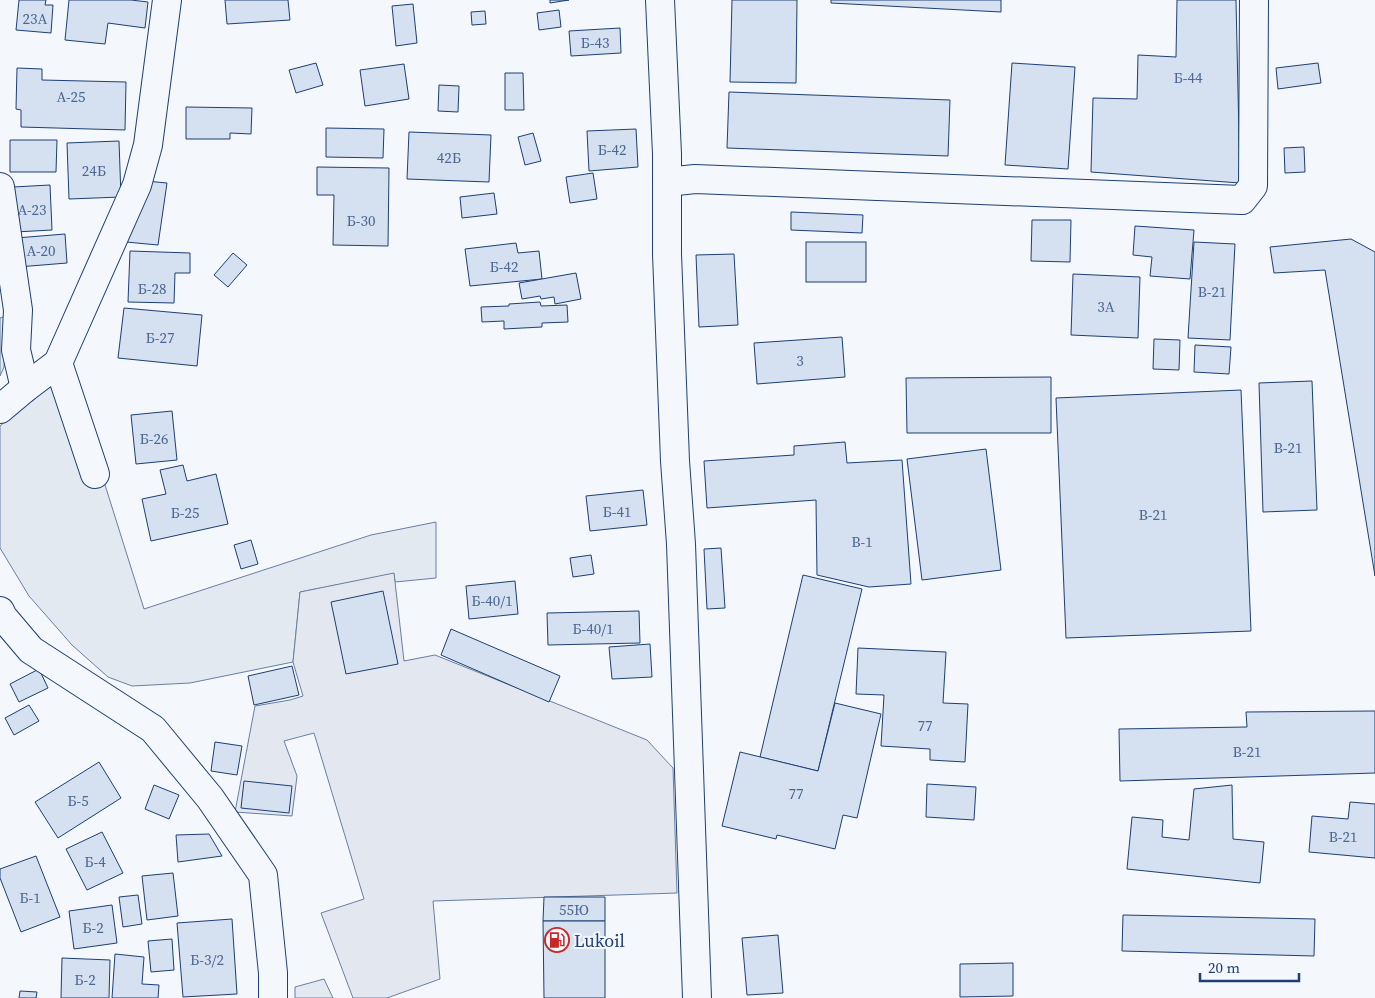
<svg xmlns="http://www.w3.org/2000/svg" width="1375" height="998" font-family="'Source Serif 4',serif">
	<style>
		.green { fill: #e3e9f0; stroke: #687fa3 }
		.parking { fill: #e3e8f0; stroke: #687fa3 }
		.building { fill: #d5e0f0; stroke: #1d3f73 }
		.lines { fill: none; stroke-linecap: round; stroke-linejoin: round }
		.street-casing { stroke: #1d3f73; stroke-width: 30 }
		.street { stroke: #f4f7fb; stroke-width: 28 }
		.labels { text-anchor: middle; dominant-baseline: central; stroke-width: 4; stroke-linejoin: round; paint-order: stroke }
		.number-label { font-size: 15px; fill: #4b6792 }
		.poi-label { font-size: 18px; fill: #1d3f73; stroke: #f4f7fb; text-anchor: start }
	</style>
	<rect width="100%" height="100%" fill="#f4f7fb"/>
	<g class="green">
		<path d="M6 316 4 367 0 376V318Z"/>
		<path d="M68 367 144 609 371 535 436 522V578L395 582 394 574 300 592 293 662 190 683 132 686 108 677 72 645 29 596 0 548V426Z"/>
		<path d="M324 979 333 998H295V987Z"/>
	</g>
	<path class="parking" d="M394 573 404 661 435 655 647 740 673 768 677 893 433 901 440 979 387 998H353L321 913 364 899 314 733 284 741 297 776 292 816 235 812 255 706 290 700 303 696 293 662 300 592Z"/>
	<g class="building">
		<path d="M19 0H46L45 5H53L51 33 16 30Z"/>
		<path d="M69 0H131L148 2 145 28 108 23 105 44 65 40Z"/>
		<path d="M225 0H288L290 20 227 24Z"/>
		<path d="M550 0H569L550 3Z"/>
		<path d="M732 0H797L796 83 730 82Z"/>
		<path d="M831 0H1001V12L831 3Z"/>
		<path d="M1177 0H1236L1240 183 1091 172 1093 98 1137 99 1138 55 1176 57Z"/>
		<path d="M413 4 417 43 396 46 392 6Z"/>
		<path d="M559 10 561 27 539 30 537 13Z"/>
		<path d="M485 11 486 24 472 25 471 12Z"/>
		<path d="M620 28 621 53 571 56 569 31Z"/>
		<path d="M316 63 323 85 296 93 289 70Z"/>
		<path d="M1012 63 1075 67 1068 169 1005 165Z"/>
		<path d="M1318 63 1321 83 1278 89 1276 68Z"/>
		<path d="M404 64 409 99 365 106 360 70Z"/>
		<path d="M17 68 42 69V80L126 82 125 130 21 127V110L16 109Z"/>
		<path d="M505 73H523L524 110H505Z"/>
		<path d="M439 85 459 86 458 112 438 111Z"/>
		<path d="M729 92 950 100 948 156 727 148Z"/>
		<path d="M186 107 252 108 251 134 230 133V139H186Z"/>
		<path d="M326 128 384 129 383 158 326 157Z"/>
		<path d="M636 129 638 167 589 171 587 131Z"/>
		<path d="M409 132 491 135 489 182 407 179Z"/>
		<path d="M533 133 541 161 525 165 518 137Z"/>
		<path d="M10 140H57L56 172H10Z"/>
		<path d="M119 141 121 197 69 199 67 143Z"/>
		<path d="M1304 147 1305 172 1285 173 1284 148Z"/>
		<path d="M317 167 389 168 388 246 333 245 334 195H317Z"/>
		<path d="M593 173 597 199 570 203 566 177Z"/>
		<path d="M146 181 167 183 158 245 126 242Z"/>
		<path d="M50 185 52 230 15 232 13 187Z"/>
		<path d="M494 193 497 214 462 218 460 197Z"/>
		<path d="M791 212 863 215 862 233 791 230Z"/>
		<path d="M1032 220H1071L1070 262 1031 261Z"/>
		<path d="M1135 226 1194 230 1190 279 1150 276 1152 257 1133 255Z"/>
		<path d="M65 234 67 263 18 267 16 238Z"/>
		<path d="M1351 239 1375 252V576L1325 270 1274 273 1270 247Z"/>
		<rect x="806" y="242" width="60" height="40"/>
		<path d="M1194 242 1235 244 1230 340 1188 338Z"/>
		<path d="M516 243 518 253 539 251 542 279 470 286 465 249Z"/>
		<path d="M130 251 190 253V273H175L174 303 128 302Z"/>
		<path d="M233 253 247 265 228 287 214 275Z"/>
		<path d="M734 254 738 325 699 327 696 255Z"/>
		<path d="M576 273 581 299 555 304 554 297 541 299 540 296 522 299 519 283Z"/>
		<path d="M1073 274 1140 277 1138 338 1071 335Z"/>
		<path d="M540 302 541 306 567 305 568 322 542 323V327L504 329V321L482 322 481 307 509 306V304Z"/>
		<path d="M124 308 202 315 197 366 118 358Z"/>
		<path d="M842 337 845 377 757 384 754 343Z"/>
		<path d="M1154 339 1180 340 1179 370 1153 369Z"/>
		<path d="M1195 345 1231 347 1229 374 1194 372Z"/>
		<path d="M1051 377V433H907L906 378Z"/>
		<path d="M1312 381 1317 510 1263 512 1259 383Z"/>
		<path d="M1241 390 1251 631 1066 638 1056 398Z"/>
		<path d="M172 411 177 460 136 464 131 415Z"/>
		<path d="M845 442 847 463 902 460 911 584 869 587 817 575 816 500 707 508 704 461 794 455V446Z"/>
		<path d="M986 449 1001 570 922 580 907 459Z"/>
		<path d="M183 465 187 481 216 474 228 524 151 541 142 499 166 494 160 470Z"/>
		<path d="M643 490 647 525 590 531 586 496Z"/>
		<path d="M251 540 258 564 241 569 234 545Z"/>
		<path d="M721 548 725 608 707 609 704 549Z"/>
		<path d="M591 555 594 574 573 577 570 558Z"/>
		<path d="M803 575 862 589 818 771 760 757Z"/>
		<path d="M515 581 518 614 469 619 466 586Z"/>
		<path d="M383 591 398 664 346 674 331 602Z"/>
		<path d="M639 611 640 643 548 645 547 613Z"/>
		<path d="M451 629 560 676 549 702 441 655Z"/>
		<path d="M650 644 652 677 612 679 609 647Z"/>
		<path d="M858 648 946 652 943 703 968 704 965 762 930 760V749L881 746 884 695 856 694Z"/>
		<path d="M292 666 299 695 254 705 248 676Z"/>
		<path d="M39 669 48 688 19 702 10 684Z"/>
		<path d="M835 703 881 714 857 818 843 815 835 849 777 835 776 839 722 826 740 752 818 771Z"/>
		<path d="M29 705 39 721 14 735 5 718Z"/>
		<path d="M1375 711V773L1120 781 1119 729 1247 727 1246 712Z"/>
		<path d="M215 742 242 746 237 775 211 771Z"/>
		<path d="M99 762 121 798 58 838 35 802Z"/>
		<path d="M244 781 292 786 289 813 241 808Z"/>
		<path d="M927 784 976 787 974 820 926 817Z"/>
		<path d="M154 785 179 795 169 819 145 809Z"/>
		<path d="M1232 785 1233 839 1264 842 1260 883 1127 869 1132 817 1163 820 1162 837 1189 840 1194 789Z"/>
		<path d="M1350 802 1375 804V858L1309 852 1312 816 1348 819Z"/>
		<path d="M102 832 123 873 87 890 66 849Z"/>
		<path d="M209 834 222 856 178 862 176 835Z"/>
		<path d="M36 856 60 917 21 932 0 878V869Z"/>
		<path d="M173 873 178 916 147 920 142 876Z"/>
		<path d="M138 895 142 924 123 927 119 897Z"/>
		<path d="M544 897H605V921H543Z"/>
		<path d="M112 905 117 943 74 949 69 911Z"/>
		<path d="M1123 915 1315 919 1314 956 1122 951Z"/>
		<path d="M232 919 237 994 183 997 177 923Z"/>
		<path d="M543 921H605V998H544Z"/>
		<path d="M778 935 783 993 747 995 742 938Z"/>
		<path d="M172 939 174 970 151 972 148 941Z"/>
		<path d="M115 954 144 957 142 984 159 985 158 998H112Z"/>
		<path d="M62 958 110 960 109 998H61Z"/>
		<path d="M1013 963V996L960 997V964Z"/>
		<path d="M20 991 37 992 36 998H19Z"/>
	</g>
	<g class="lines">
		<defs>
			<g id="street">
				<path d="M660 0 667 154V254L675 461 681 544 697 998"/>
				<path d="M667 182 695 179 1242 200 1253 186 1254 0"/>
				<path d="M0 187 18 310 16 350 25 388"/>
				<path d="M58 363 95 474"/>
				<path d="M0 409 25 388 58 363 137 185 148 145 167 0"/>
				<path d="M0 611 3 617 31 650 153 729 210 798 263 875 273 973V998"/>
			</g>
		</defs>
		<use href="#street" class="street-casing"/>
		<use href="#street" class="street"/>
	</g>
	<defs>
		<symbol id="fuel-ring" viewBox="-11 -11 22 22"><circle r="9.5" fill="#f4f7fb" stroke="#c62828" stroke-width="1.5"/><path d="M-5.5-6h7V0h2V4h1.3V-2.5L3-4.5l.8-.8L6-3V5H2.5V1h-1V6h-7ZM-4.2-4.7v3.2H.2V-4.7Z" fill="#c62828"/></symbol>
	</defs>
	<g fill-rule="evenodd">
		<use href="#fuel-ring" x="543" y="926" width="28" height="28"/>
	</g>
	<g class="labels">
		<g class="number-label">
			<text x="35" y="18">23А</text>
			<text x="595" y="42">Б-43</text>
			<text x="1188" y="77">Б-44</text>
			<text x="71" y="96">А-25</text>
			<text x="612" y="149">Б-42</text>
			<text x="449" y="157">42Б</text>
			<text x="94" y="170">24Б</text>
			<text x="32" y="209">А-23</text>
			<text x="361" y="220">Б-30</text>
			<text x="41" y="250">А-20</text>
			<text x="504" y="266">Б-42</text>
			<text x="152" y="288">Б-28</text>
			<text x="1212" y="291">В-21</text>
			<text x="1106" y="306">3А</text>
			<text x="160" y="337">Б-27</text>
			<text x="800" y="360">3</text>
			<text x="154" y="438">Б-26</text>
			<text x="1288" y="447">В-21</text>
			<text x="617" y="511">Б-41</text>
			<text x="185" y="512">Б-25</text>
			<text x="1153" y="514">В-21</text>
			<text x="862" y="541">В-1</text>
			<text x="492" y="600">Б-40/1</text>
			<text x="593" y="628">Б-40/1</text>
			<text x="925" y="725">77</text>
			<text x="1247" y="751">В-21</text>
			<text x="796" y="793">77</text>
			<text x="78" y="800">Б-5</text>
			<text x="1343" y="836">В-21</text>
			<text x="95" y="861">Б-4</text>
			<text x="30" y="897">Б-1</text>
			<text x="574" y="909">55Ю</text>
			<text x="93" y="927">Б-2</text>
			<text x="207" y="959">Б-3/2</text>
			<text x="85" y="979">Б-2</text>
		</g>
		<g class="poi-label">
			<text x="574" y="940">Lukoil</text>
		</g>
	</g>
	<path d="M1200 973v8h99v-8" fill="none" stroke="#1d3f73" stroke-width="2.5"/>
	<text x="1208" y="973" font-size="15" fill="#1d3f73" stroke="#f4f7fb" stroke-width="4" paint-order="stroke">20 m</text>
</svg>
